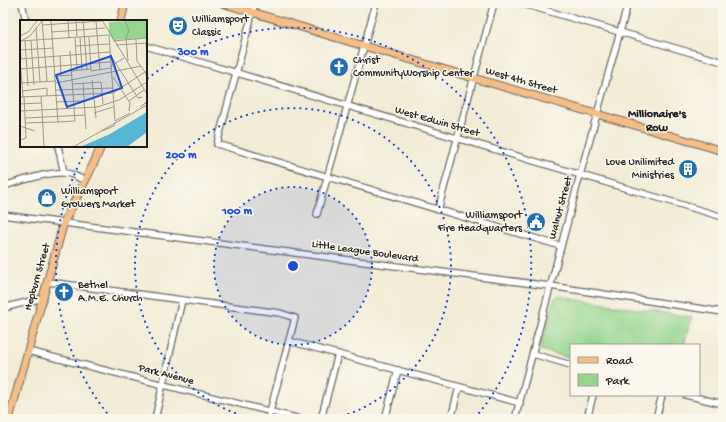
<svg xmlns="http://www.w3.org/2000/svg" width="726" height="422" font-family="'Gochi Hand',sans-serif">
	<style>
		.green { fill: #94d68d; stroke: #587954 }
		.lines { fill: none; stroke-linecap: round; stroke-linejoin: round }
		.minor-casing { stroke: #67655d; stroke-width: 8 }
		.major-casing { stroke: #67655d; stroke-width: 9 }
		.minor { stroke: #fff; stroke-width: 5.5 }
		.major { stroke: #f6be87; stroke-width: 7 }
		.ring { fill: none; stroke: #1d4ed8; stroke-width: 2; stroke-dasharray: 2 4 }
		.labels { text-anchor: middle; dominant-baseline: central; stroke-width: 3; stroke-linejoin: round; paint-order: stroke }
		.poi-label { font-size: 11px; fill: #1c1c1c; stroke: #fbf7ec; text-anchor: start }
		.street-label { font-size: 11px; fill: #1c1c1c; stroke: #fbf7ec }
		.neighbourhood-label { font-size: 12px; font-weight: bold; fill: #1c1c1c; stroke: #fbf7ec }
		.inset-road { fill: none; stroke: #9c998c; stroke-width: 1 }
		.view { fill: #1d4ed8; fill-opacity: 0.15; stroke: #1d4ed8; stroke-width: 2 }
		.inset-edge { fill: none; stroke: #1c1c1c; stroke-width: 2 }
		.centre { fill: #1d4ed8; stroke: #fbf7ec; stroke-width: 2 }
		.ring-label { font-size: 12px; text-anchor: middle; font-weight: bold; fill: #1d4ed8; stroke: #fbf7ec; stroke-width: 3; stroke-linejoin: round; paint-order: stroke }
	</style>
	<rect width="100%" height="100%" fill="#fbf7ec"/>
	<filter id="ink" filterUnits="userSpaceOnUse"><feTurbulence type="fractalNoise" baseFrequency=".025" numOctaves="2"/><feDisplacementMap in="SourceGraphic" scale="8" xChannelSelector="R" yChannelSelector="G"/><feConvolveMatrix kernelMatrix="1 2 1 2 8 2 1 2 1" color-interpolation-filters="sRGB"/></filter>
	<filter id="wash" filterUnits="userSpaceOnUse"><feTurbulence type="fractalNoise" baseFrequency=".012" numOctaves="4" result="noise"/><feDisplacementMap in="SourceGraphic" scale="16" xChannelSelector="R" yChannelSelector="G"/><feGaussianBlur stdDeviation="0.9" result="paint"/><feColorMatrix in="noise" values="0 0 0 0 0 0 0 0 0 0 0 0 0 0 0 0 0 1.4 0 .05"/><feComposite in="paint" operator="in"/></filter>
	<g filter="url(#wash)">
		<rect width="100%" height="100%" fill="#f2ecd6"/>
		<path class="green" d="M559 296 572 299 692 317 684 345H571V358L540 350 554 299Z"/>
	</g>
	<g filter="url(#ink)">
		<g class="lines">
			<defs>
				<g id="minor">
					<path d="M22 3 26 21"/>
					<path d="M255 3 217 144 561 246"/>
					<path d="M520 3 723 62"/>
					<path d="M146 46 723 217"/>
					<path d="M58 146 64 173"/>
					<path d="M3 186C19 182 49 171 65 173 72 173 79 178 85 181"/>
					<path d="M438 210 494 3"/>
					<path d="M317 214 376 3"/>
					<path d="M3 215 550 286 723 312"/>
					<path d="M48 282 280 313 295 318 268 419"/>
					<path d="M3 308 43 298"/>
					<path d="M289 341 520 403"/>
					<path d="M28 351 300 419"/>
					<path d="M533 354 571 365"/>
					<path d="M686 395 723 404"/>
					<path d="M155 419 182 300"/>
					<path d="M321 419 338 354"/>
					<path d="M385 419 398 370"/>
					<path d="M451 419 459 387"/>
					<path d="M515 419 580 175 628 3"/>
					<path d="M587 419 593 395"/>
					<path d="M656 419 662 395"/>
				</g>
				<g id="major">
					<path d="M222 3 364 46 723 151"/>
					<path d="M3 4 6 3"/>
					<path d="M121 21 125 3"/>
					<path d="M9 419 64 222C76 197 91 173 101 146"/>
				</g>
			</defs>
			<use href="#minor" class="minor-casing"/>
			<use href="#major" class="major-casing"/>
			<use href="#minor" class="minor"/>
			<use href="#major" class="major"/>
		</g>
	</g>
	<circle cx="293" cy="266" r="79" fill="#1d4ed8" fill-opacity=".12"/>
	<g class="ring">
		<circle cx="293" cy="266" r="79"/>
		<path d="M253 419A158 158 0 1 1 333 419"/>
		<path d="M111 418A237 237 0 0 1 88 147M147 79A237 237 0 0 1 475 418"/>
	</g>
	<defs>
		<symbol id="theatre-disc" viewBox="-11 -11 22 22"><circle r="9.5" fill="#1f6fb2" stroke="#fbf7ec"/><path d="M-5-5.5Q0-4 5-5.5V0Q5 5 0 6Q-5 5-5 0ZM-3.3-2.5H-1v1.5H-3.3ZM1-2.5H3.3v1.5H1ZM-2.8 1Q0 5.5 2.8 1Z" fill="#fff"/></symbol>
		<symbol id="church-disc" viewBox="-11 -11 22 22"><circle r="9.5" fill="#1f6fb2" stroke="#fbf7ec"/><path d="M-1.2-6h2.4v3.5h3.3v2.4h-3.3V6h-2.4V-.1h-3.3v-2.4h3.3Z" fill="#fff"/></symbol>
		<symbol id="building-disc" viewBox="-11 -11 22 22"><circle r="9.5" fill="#1f6fb2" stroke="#fbf7ec"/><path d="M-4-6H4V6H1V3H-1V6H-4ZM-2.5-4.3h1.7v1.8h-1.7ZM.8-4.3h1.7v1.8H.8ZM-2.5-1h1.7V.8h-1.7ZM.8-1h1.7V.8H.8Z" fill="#fff"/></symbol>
		<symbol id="shop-disc" viewBox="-11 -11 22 22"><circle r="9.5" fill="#1f6fb2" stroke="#fbf7ec"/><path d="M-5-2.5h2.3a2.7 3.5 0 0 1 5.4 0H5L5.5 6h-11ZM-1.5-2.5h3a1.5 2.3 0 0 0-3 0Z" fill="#fff"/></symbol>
		<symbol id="civic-disc" viewBox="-11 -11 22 22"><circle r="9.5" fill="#1f6fb2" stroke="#fbf7ec"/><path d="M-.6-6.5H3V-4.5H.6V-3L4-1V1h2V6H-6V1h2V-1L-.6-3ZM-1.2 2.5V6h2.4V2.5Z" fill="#fff"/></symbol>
	</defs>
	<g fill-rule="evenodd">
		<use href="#theatre-disc" x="167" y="15" width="22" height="22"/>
		<use href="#church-disc" x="328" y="56" width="22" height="22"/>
		<use href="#building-disc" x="677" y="158" width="22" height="22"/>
		<use href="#shop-disc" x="36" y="187" width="22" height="22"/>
		<use href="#civic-disc" x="525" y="211" width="22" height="22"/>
		<use href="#church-disc" x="53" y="281" width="22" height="22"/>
	</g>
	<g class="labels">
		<g class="poi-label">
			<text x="192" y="20">Williamsport<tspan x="192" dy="13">Classic</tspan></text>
			<text x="353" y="61">Christ<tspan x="353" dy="13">CommunityWorship Center</tspan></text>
			<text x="674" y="163" text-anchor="end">Love Unilimited<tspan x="674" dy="13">Ministries</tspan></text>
			<text x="61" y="192">Williamsport<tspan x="61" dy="13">Growers Market</tspan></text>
			<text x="522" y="216" text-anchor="end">Williamsport<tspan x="522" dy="13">Fire Headquarters</tspan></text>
			<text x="78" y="286">Bethel<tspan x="78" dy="13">A.M.E. Church</tspan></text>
		</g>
		<g class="street-label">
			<text transform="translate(521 81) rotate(16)">West 4th Street</text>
			<text transform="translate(437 122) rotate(16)">West Edwin Street</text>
			<text transform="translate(561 208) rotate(-75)">Walnut Street</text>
			<text transform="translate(365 252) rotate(8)">Little League Boulevard</text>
			<text transform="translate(38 277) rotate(-74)">Hepburn Street</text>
			<text transform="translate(166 375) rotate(14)">Park Avenue</text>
		</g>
		<g class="neighbourhood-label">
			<text x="657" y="115">Millionaire's<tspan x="657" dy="14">Row</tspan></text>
		</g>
	</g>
	<g transform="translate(20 20)">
		<rect width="127" height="127" fill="#f2ecd6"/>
		<path d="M126 0V18L93 20 89 14V2Z" fill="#94d68d"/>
		<path d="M127 92V112L107 127H60L90 114Z" fill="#55b7d4"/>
		<path class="inset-road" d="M22 0 27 61M31 0 36 75M48 0 49 18M56 0 57 17M63 0 67 50M82 0 127 74M105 0 109 11 106 18 108 41M76 1 80 50M22 5 82 1M16 7 20 62M32 12 85 8M89 15 95 101 110 93M0 16 8 12 18 0M60 17 62 50M69 17 71 51 91 48M55 18 57 50M116 19 117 41 125 52 127 51M0 21 89 15M1 21 10 16 22 1M5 21 8 66M11 21 14 65M93 21 126 18M126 23 127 39M127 23V0M96 25 127 23M0 26 1 39M55 26 89 24M0 30 34 28M40 36 41 56M91 36 118 78 122 77M0 39 3 77M0 39 90 32M91 46 104 38M0 49 90 42M52 51 71 49M35 56 52 55M93 57 110 83 109 91M72 60 76 98M0 63 36 61M36 63 121 46M63 63 66 109M53 64 81 62 83 84M36 70 92 68M2 71 27 68V76M36 75 37 89M21 76 22 90M0 77 93 73 125 52 127 56M109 81 124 70M36 82 64 81M0 84 21 83M120 87 126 83V82L123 85M37 89 38 102 55 101 50 31M22 90 24 127M0 91 77 87 99 80 127 62M74 93 93 87M5 98 65 95M5 103 38 102M0 106 15 111M82 111 94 106 95 102M0 120 6 118 4 77M53 127 127 85"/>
		<path class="view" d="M91 36 102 68 47 87 36 55Z"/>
		<rect width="127" height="127" class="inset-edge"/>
	</g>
	<circle cx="293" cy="266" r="6" class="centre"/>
	<g class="ring-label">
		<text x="193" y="55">300 m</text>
		<text x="181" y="158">200 m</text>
		<text x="237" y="214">100 m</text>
	</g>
	<rect width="726" height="422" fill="none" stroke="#fbf7ec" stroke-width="16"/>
	<rect x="570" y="344" width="130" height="52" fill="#fbf7ec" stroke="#a29f99"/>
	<rect x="578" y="357" width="20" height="6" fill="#f6be87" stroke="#a29f99"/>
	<text x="606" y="364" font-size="12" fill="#1c1c1c">Road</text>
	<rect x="578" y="374" width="20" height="12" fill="#94d68d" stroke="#a29f99"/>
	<text x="606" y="384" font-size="12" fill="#1c1c1c">Park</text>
</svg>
